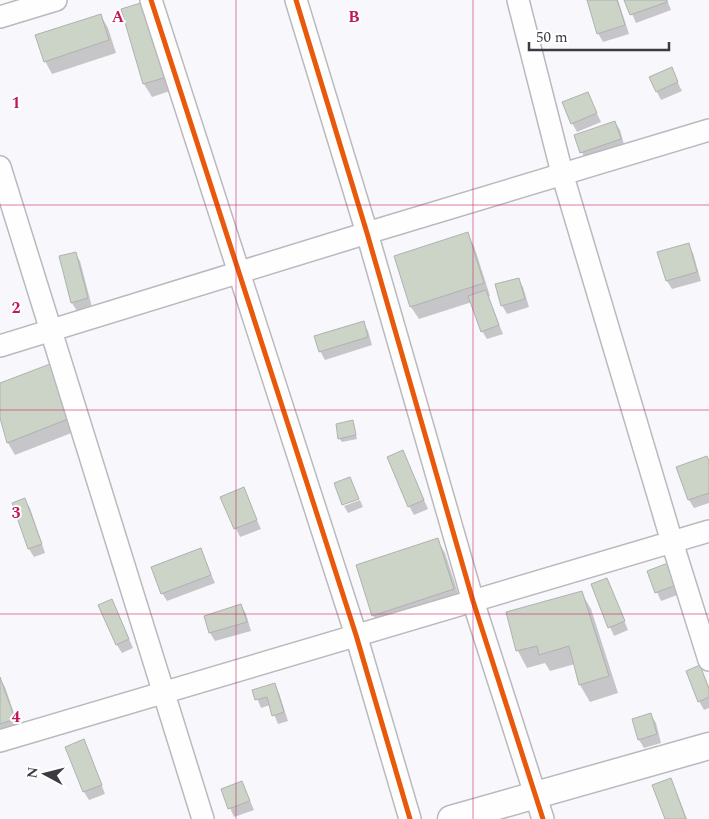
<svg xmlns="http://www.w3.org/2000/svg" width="709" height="819" font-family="Spectral,serif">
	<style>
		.shadow { fill: #0003 }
		.building { fill: #cbd4c6; stroke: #b0b1b1 }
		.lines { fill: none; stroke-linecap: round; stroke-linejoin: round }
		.minor-casing { stroke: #bab9bd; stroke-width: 24 }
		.tertiary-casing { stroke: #bab9bd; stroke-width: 29 }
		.minor { stroke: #fefefe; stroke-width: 21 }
		.tertiary { stroke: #fefefe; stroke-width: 26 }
		.cycleway-casing { stroke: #fff; stroke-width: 8 }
		.cycleway { stroke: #e8590c; stroke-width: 5 }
		.grid { fill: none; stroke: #c2185b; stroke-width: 1; stroke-opacity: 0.55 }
		.grid-label { font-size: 16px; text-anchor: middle; font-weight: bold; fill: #c2185b; stroke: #fff; stroke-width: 4; stroke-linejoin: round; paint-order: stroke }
	</style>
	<rect width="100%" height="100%" fill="#f8f7fb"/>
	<g class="shadow">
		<path d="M588 0H618L629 34 603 42 598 33Z"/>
		<path d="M626 0H667L671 10 636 23Z"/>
		<path d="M122 10 173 90 152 97 144 84Z"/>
		<path d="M101 16 108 28 116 53 52 74 45 61Z"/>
		<path d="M671 69 682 91 661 100 657 92Z"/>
		<path d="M587 93 601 122 577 132 572 123Z"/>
		<path d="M615 122 620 130 625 148 586 161 582 152Z"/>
		<path d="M467 233 474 246 490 296 488 297 503 334 487 339 482 331 472 302 419 319 411 307 395 257Z"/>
		<path d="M688 244 693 253 701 281 672 289 667 281Z"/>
		<path d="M75 253 80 261 92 307 77 311 72 303Z"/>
		<path d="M518 279 523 287 529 307 507 314 502 305Z"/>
		<path d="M363 322 368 331 372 345 325 360 320 351Z"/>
		<path d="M50 365 57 378 74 432 15 455 8 443 0 413V384Z"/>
		<path d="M353 422 357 439 342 442 339 438Z"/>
		<path d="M403 452 428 509 414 515 409 506Z"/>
		<path d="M709 461V503L694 508 689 500 677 468Z"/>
		<path d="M243 489 261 529 240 537 222 497Z"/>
		<path d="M25 500 30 508 45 553 34 557 29 549 14 504Z"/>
		<path d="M360 500 363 507 348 513 344 506Z"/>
		<path d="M437 540 445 553 461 602 381 628 373 615Z"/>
		<path d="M200 549 215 583 167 601 162 593Z"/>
		<path d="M667 565 680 594 661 601 648 572Z"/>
		<path d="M607 579 628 630 614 636 610 627Z"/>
		<path d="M581 592 591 609 618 693 590 702 580 685 575 664 550 671 545 663 527 668 518 651 507 613Z"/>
		<path d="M241 605 246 614 251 631 215 641 210 633 205 616Z"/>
		<path d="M116 609 133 648 122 653 117 645Z"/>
		<path d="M700 667 709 687V708L704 710 699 701Z"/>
		<path d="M0 679 5 687 19 728 0 730Z"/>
		<path d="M274 684 279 693 288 721 278 724 270 705 261 708 254 691Z"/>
		<path d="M651 715 656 723 661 743 644 748 639 740 633 720Z"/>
		<path d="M84 741 88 749 105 794 89 800 84 792Z"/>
		<path d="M670 780 675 788 687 819H666Z"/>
		<path d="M242 782 254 810 234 817 222 790Z"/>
	</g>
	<g class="building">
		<path d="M587 0H617L625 25 597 34Z"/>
		<path d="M624 0H667V2L630 15Z"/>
		<path d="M144 2 167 77 143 84 121 9Z"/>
		<path d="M101 14 109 40 44 62 35 35Z"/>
		<path d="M672 67 678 82 656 92 649 77Z"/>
		<path d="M588 92 597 113 571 124 562 102Z"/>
		<path d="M615 121 621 139 580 153 574 135Z"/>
		<path d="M468 232 484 283 410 307 394 256Z"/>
		<path d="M689 243 697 272 666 281 657 252Z"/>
		<path d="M76 252 88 298 71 303 59 256Z"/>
		<path d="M519 278 525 299 501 306 495 284Z"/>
		<path d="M486 290 499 325 481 332 468 296Z"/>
		<path d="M364 321 368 337 319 352 314 336Z"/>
		<path d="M50 364 68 419 7 443 0 418V383Z"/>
		<path d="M353 420 356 435 338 439 336 424Z"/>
		<path d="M403 450 424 500 408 507 387 457Z"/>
		<path d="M707 456 709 461V493L688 500 676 467Z"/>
		<path d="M350 477 359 499 342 505 334 483Z"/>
		<path d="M244 487 257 520 234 529 220 497Z"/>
		<path d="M25 498 42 544 28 549 12 503Z"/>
		<path d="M438 538 454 589 372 616 356 565Z"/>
		<path d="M201 548 211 575 161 594 151 567Z"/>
		<path d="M668 563 676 585 655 593 647 571Z"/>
		<path d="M607 578 625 621 608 628 591 584Z"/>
		<path d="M582 591 609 676 579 685 569 646 539 655 537 646 516 651 506 612Z"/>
		<path d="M112 599 129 639 116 645 98 605Z"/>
		<path d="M241 604 247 622 209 633 204 616Z"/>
		<path d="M700 665 709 689V697L698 702 686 671Z"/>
		<path d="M0 677 15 719 0 724Z"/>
		<path d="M275 683 284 712 272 716 267 697 255 700 252 690Z"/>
		<path d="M651 713 657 734 638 740 632 719Z"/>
		<path d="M84 739 102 785 83 792 65 747Z"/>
		<path d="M671 778 686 819H665L652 785Z"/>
		<path d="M242 781 250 801 228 809 221 789Z"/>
	</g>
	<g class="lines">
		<defs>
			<g id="minor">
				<path d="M151 0 356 635 410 819"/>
				<path d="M296 0 367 233 473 601 543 819"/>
				<path d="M518 0 562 173 672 542 709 660"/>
				<path d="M0 17 56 0"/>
				<path d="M0 167 203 819"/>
				<path d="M0 346 367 233 709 130"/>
				<path d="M0 741 709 531"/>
			</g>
			<path id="tertiary" d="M451 819 709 746"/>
		</defs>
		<use href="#minor" class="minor-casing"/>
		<use href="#tertiary" class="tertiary-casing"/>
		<use href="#minor" class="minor"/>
		<use href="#tertiary" class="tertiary"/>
		<defs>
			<g id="cycleway">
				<path d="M151 0 356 635 410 819"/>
				<path d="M296 0 367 233 473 601 543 819"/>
			</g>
		</defs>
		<use href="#cycleway" class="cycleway-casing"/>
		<use href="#cycleway" class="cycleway"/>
	</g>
	<path class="grid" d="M236 0V819M473 0V819M0 205H709M0 410H709M0 614H709"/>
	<g class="grid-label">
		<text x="118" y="22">A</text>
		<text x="354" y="22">B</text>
		<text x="16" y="108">1</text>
		<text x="16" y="313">2</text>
		<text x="16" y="518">3</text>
		<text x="16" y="722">4</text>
	</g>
	<g transform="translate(45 774) rotate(277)" stroke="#ffffff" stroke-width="4" paint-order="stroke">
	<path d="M0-4L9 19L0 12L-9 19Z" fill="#3c3b42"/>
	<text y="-8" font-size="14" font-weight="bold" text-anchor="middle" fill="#3c3b42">N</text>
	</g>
	<path d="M529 42v8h140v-8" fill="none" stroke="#3c3b42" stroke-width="2.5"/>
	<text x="536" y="42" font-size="15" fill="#3c3b42" stroke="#ffffff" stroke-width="4" paint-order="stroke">50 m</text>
</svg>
